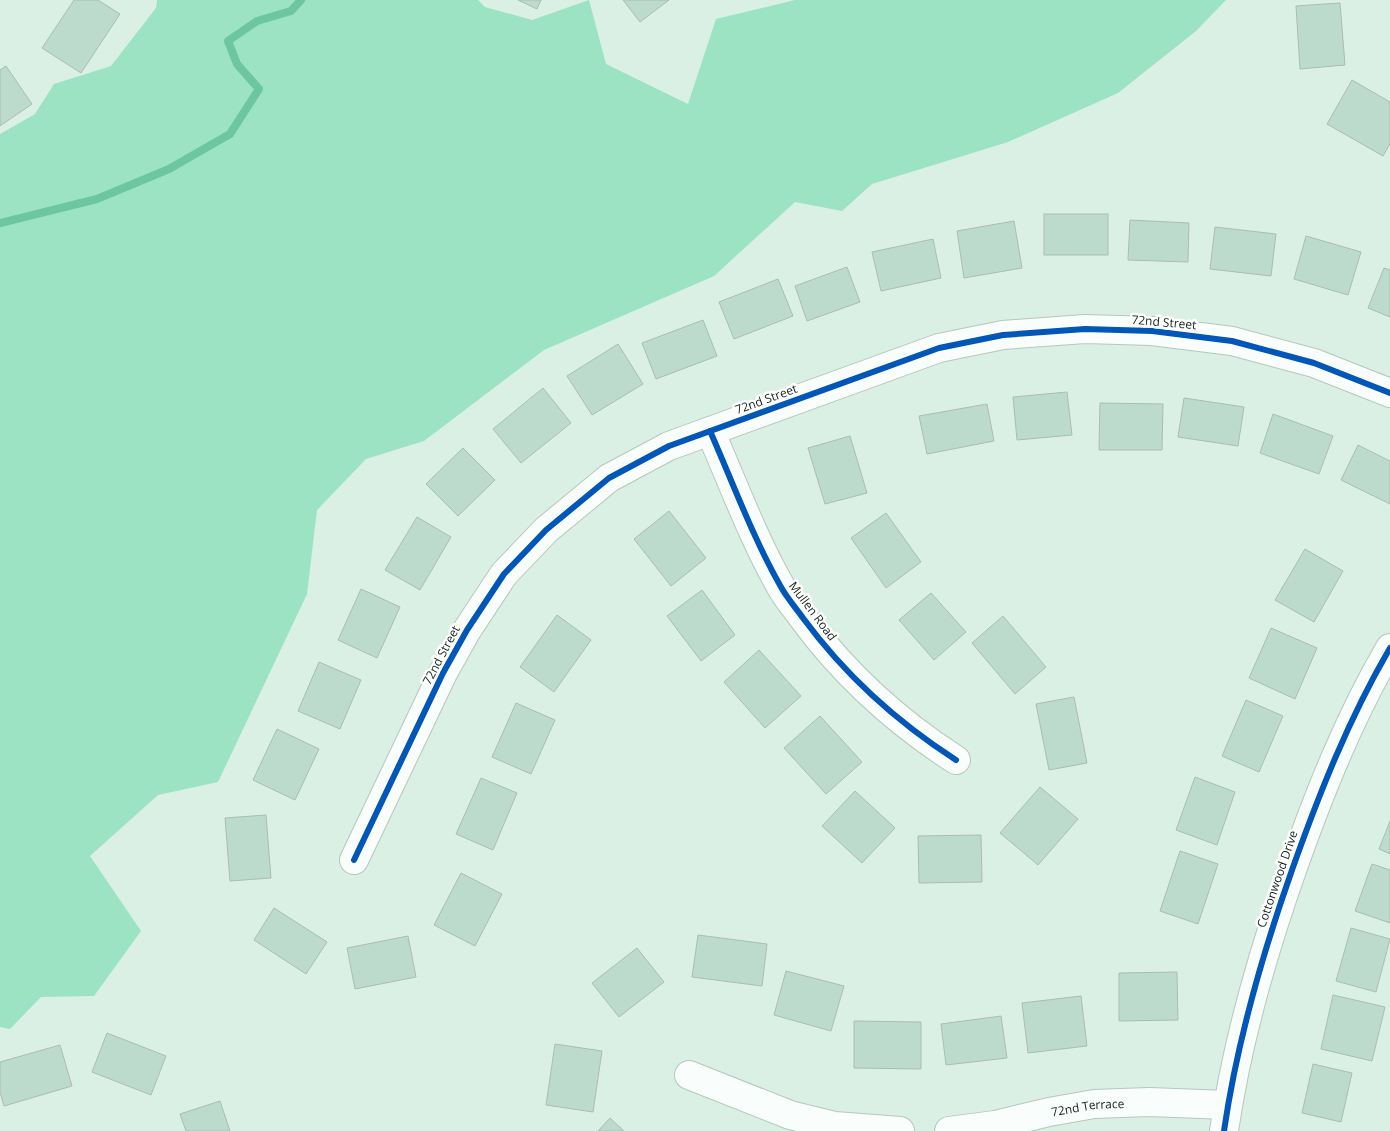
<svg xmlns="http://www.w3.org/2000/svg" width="1390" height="1131" font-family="'Open Sans',sans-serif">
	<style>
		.forest { fill: #9be3c2 }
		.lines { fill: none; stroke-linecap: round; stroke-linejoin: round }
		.stream { stroke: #6cc6a0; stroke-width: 8 }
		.building { fill: #bcdbcc; stroke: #abbcb4 }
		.minor-casing { stroke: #b6c7be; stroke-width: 30 }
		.minor { stroke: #f9fdfb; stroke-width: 28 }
		.cycleway-casing { stroke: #fff; stroke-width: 9 }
		.cycleway { stroke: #0057b8; stroke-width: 6 }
		.labels { text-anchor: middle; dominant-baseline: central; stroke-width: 5; stroke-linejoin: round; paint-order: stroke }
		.street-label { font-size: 12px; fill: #15241d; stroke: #fff }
	</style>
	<rect width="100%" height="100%" fill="#daf0e5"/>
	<path class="forest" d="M157 0H478L485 7 532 20 589 0 606 64 688 104 716 19 795 0H1226L1196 31 1118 93 1008 142 872 184 842 211 795 202 714 276 544 350 424 441 366 459 317 510 307 594 218 782 158 795 90 856 141 931 94 996 41 997 10 1029 0 1027V134L35 114 54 84 111 66 156 8Z"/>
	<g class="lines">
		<path class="stream" d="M0 223 97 199 169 169 230 134 259 89 237 64 228 41 257 21 291 11 301 0"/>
	</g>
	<g class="building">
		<path d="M74 0H98L120 14 81 73 42 48Z"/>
		<path d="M518 0H541L537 9Z"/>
		<path d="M623 0H669L640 22Z"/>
		<path d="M1340 3 1345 65 1300 69 1296 6Z"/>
		<path d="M6 66 32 104 0 126V70Z"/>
		<path d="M1352 80 1390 102V144L1383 156 1327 124Z"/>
		<rect x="1044" y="214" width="64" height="41"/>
		<path d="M1130 220 1189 223 1188 262 1128 260Z"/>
		<path d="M1014 221 1022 268 964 278 957 231Z"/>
		<path d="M1215 227 1276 234 1271 276 1210 269Z"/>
		<path d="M1306 236 1361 252 1348 295 1294 279Z"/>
		<path d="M933 239 941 278 881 291 872 252Z"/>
		<path d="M847 267 860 302 807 321 795 286Z"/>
		<path d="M1384 268 1390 270V317L1368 308Z"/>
		<path d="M778 279 793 316 734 339 719 302Z"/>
		<path d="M703 320 717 356 656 379 642 343Z"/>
		<path d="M618 344 643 384 592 415 567 376Z"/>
		<path d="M543 388 571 423 521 463 493 429Z"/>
		<path d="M1067 392 1072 435 1017 440 1013 397Z"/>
		<path d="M1184 398 1244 407 1238 446 1178 437Z"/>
		<path d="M1100 403 1163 404 1162 450H1099Z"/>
		<path d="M987 404 994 441 927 454 919 416Z"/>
		<path d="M1273 414 1333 436 1319 474 1260 453Z"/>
		<path d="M850 436 867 493 825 504 808 448Z"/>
		<path d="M1358 445 1390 461V504L1341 480Z"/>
		<path d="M463 448 495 480 458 516 426 484Z"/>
		<path d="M669 511 706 558 671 586 634 539Z"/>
		<path d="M886 513 921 562 886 588 851 538Z"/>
		<path d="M417 517 451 537 420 590 385 570Z"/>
		<path d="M1305 549 1343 571 1314 622 1275 600Z"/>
		<path d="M361 589 400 607 377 658 338 640Z"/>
		<path d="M702 590 735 635 701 661 667 616Z"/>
		<path d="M931 593 966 632 934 660 899 620Z"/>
		<path d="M557 615 591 640 554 692 520 667Z"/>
		<path d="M1003 616 1046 667 1015 694 972 643Z"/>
		<path d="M1271 628 1317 648 1295 699 1249 678Z"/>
		<path d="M759 650 801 696 765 728 724 682Z"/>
		<path d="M319 662 361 680 340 729 298 711Z"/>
		<path d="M1074 697 1087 763 1049 770 1036 704Z"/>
		<path d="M1246 700 1283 716 1259 772 1222 756Z"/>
		<path d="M516 703 555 720 531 774 492 757Z"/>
		<path d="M820 716 862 762 826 794 784 748Z"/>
		<path d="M277 729 319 749 295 800 253 780Z"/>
		<path d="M1195 777 1235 792 1217 845 1176 830Z"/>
		<path d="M481 778 517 793 493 850 456 834Z"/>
		<path d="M1040 787 1078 819 1038 865 1000 833Z"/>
		<path d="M855 791 895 828 862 863 822 826Z"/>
		<path d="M266 815 271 878 230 881 225 818Z"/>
		<path d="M1390 821V854L1379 849Z"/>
		<path d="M981 835 982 882 919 883 918 836Z"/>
		<path d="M1180 851 1218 864 1198 924 1160 911Z"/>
		<path d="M1372 864 1390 870V923L1355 911Z"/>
		<path d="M461 873 502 894 475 946 434 925Z"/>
		<path d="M274 908 327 942 306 974 254 940Z"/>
		<path d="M1351 928 1390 939 1376 992 1336 981Z"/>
		<path d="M698 935 767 944 762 986 692 977Z"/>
		<path d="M408 936 416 977 355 989 347 948Z"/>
		<path d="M637 948 664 982 619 1017 592 983Z"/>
		<path d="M786 971 844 986 831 1031 774 1015Z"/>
		<path d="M1177 972 1178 1020 1119 1021V973Z"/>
		<path d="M1333 995 1385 1007 1372 1061 1321 1049Z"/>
		<path d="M1081 996 1087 1046 1028 1053 1022 1003Z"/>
		<path d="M1001 1016 1007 1058 946 1065 941 1024Z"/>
		<path d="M854 1021 921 1022V1069L854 1068Z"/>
		<path d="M107 1033 166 1056 151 1095 92 1072Z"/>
		<path d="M555 1044 602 1051 593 1112 546 1105Z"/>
		<path d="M60 1045 72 1086 4 1106 0 1092V1062Z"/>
		<path d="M1313 1064 1352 1073 1341 1122 1302 1113Z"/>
		<path d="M220 1101 230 1131H186L180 1114Z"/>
		<path d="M610 1118 624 1131H598Z"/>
	</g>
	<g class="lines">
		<defs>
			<g id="minor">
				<path d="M710 431C733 483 753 538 781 587 787 598 796 608 803 618 845 675 897 722 956 760"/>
				<path d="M354 860 443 673 467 630 504 574 546 530 609 478 669 446 939 348 1003 335 1085 329 1152 331 1232 341 1314 363 1390 393"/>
				<path d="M689 1075 790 1115 835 1126 900 1131"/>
				<path id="s1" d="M949 1131 995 1125 1049 1112 1094 1104 1149 1102 1228 1105"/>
				<path d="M1224 1131C1237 1041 1262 955 1292 870 1319 794 1349 718 1390 648"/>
			</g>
		</defs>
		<use href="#minor" class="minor-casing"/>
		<use href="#minor" class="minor"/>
		<defs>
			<g id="cycleway">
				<path d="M710 431C733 483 753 538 781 587 787 598 796 608 803 618 845 675 897 722 956 760"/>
				<path d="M354 860 443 673 467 630 504 574 546 530 609 478 669 446 939 348 1003 335 1085 329 1152 331 1232 341 1314 363 1390 393"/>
				<path d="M1224 1131C1237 1041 1262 955 1292 870 1319 794 1349 718 1390 648"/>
			</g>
		</defs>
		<use href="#cycleway" class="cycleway-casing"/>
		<use href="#cycleway" class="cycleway"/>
	</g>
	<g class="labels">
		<g class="street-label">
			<text transform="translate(1164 322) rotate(5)">72nd Street</text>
			<text transform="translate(766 399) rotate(-20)">72nd Street</text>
			<text transform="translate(813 611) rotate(53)">Mullen Road</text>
			<text transform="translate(441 655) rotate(-62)">72nd Street</text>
			<text transform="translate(1277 879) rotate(-71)">Cottonwood Drive</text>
			<text stroke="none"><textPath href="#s1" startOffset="141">72nd Terrace</textPath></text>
		</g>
	</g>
</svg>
